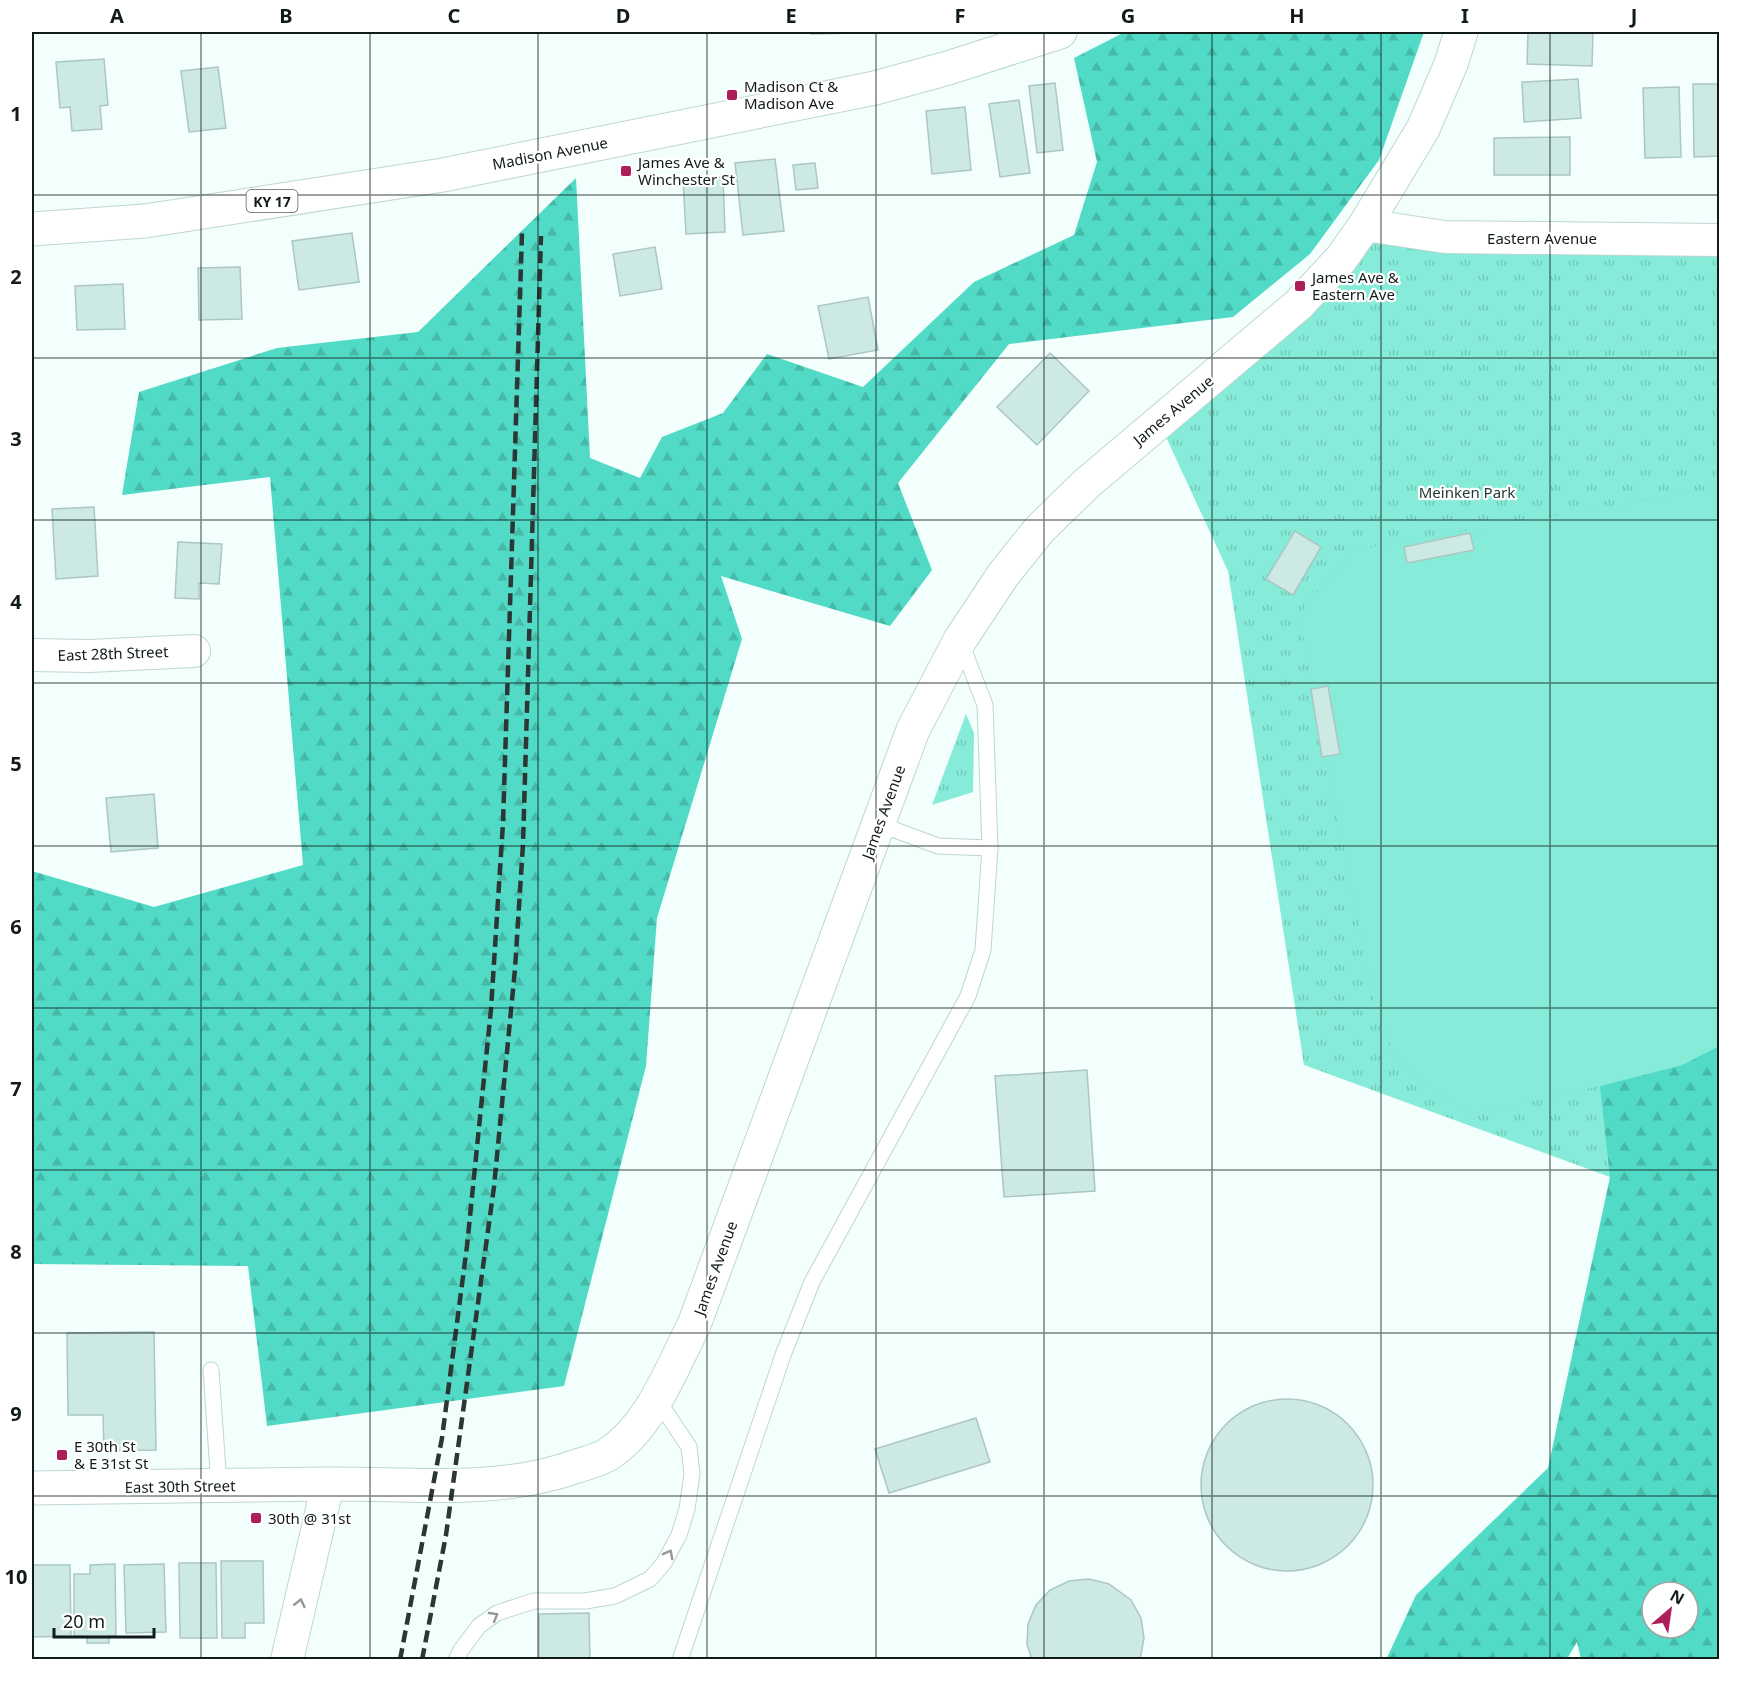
<svg xmlns="http://www.w3.org/2000/svg" width="1751" height="1691" font-family="'Noto Sans',sans-serif">
	<style>
		.grass { fill: url(#grass-tufts) }
		.forest { fill: url(#forest-firs); fill-rule: evenodd }
		.garden { fill: #86ebd9 }
		.building { fill: #cde9e3; stroke: #acc7c1; stroke-width: 1.5 }
		.lines { fill: none; stroke-linecap: round; stroke-linejoin: round }
		.service-casing { stroke: #bcd7d2; stroke-width: 17 }
		.minor-casing { stroke: #bcd7d2; stroke-width: 34 }
		.secondary-casing { stroke: #bcd7d2; stroke-width: 35 }
		.primary-casing { stroke: #bcd7d2; stroke-width: 35 }
		.service { stroke: #fff; stroke-width: 15 }
		.minor { stroke: #fff; stroke-width: 32 }
		.secondary { stroke: #fff; stroke-width: 33 }
		.primary { stroke: #fff; stroke-width: 33 }
		.rail { stroke: #2c3634; stroke-width: 4.5; stroke-dasharray: 12 6; stroke-linecap: butt }
		.oneway { stroke: #949898 }
		.grid { fill: none; stroke: #111b19; stroke-width: 1.5; stroke-opacity: 0.55 }
		.poi-dot { fill: #ac1f5b; stroke: #fff; stroke-width: 2 }
		.labels { text-anchor: middle; dominant-baseline: central; stroke-width: 4.5; stroke-linejoin: round; paint-order: stroke }
		.shield { fill: #fff; stroke: #585f5e; stroke-width: 1.5 }
		.shield-label { font-size: 14px; font-weight: bold; fill: #111b19 }
		.poi-label { font-size: 15px; fill: #111b19; stroke: #fff; text-anchor: start }
		.street-label { font-size: 15px; fill: #111b19; stroke: #fff }
		.park-label { font-size: 15px; fill: #223935; stroke: #fff }
		.neatline { fill: none; stroke: #111b19; stroke-width: 2 }
		.grid-label { font-size: 20px; text-anchor: middle; font-weight: bold; fill: #111b19 }
	</style>
	<defs>
		<pattern id="grass-tufts" width="24" height="20" patternUnits="userSpaceOnUse" patternTransform="scale(1.5)"><rect width="24" height="20" fill="#86ebd9"/><path d="M3 7l-1-3M5 7V3M7 7l1-3M15 17l-1-3M17 17v-4M19 17l1-3" fill="none" stroke="#73c9ba"/></pattern>
		<pattern id="forest-firs" width="22" height="20" patternUnits="userSpaceOnUse" patternTransform="scale(1.5)"><rect width="22" height="20" fill="#51dac5"/><path d="M5 1l3.5 6h-7zM16 11l3.5 6h-7z" fill="#46baa9"/></pattern>
	</defs>
	<rect width="100%" height="100%" fill="#f3fffc"/>
	<g class="grass">
		<path d="M1365 225 1719 240V1206L1610 1177 1304 1065 1228 571 1159 422Z"/>
		<path d="M966 714 974 733 973 792 932 805Z"/>
	</g>
	<g class="forest">
		<path d="M1125 32H1424L1379 160 1310 254 1233 317 1009 344 898 483 932 570 890 626 721 576 742 639 657 918 646 1066 564 1386 267 1426 248 1266 32 1264V871L154 907 303 865 270 477 122 495 139 392 277 348 418 332 576 178 590 458 640 478 662 437 723 413 767 354 863 387 974 282 1074 235 1097 162 1074 58Z"/>
		<path d="M1719 1046V1659H1581L1577 1642 1567 1659 1386 1660 1416 1595 1548 1468 1610 1177 1600 1086 1682 1065ZM1652 1592H1688V1628H1652Z"/>
	</g>
	<path class="garden" d="M1708 490 1719 491V1046L1682 1065 1600 1086 1473 1114 1425 1086 1392 1049 1373 998 1299 615 1353 550Z"/>
	<g class="building">
		<path d="M810 32H854V33L811 34Z"/>
		<path d="M1528 32H1593L1592 66 1527 64Z"/>
		<path d="M104 59 108 105 100 106 102 129 72 131 70 107 60 108 56 62Z"/>
		<path d="M218 67 226 128 189 132 181 71Z"/>
		<path d="M1578 79 1581 118 1524 122 1522 82Z"/>
		<path d="M1055 83 1063 150 1037 153 1029 86Z"/>
		<path d="M1693 84H1720V156L1694 157Z"/>
		<path d="M1679 87 1681 157 1645 158 1643 88Z"/>
		<path d="M1019 100 1030 173 1000 177 989 104Z"/>
		<path d="M965 107 971 170 932 174 926 111Z"/>
		<path d="M1570 137V175H1494V138Z"/>
		<path d="M775 159 784 231 743 235 735 163Z"/>
		<path d="M815 163 818 188 796 190 793 165Z"/>
		<path d="M723 177 725 232 686 234 683 179Z"/>
		<path d="M352 233 359 282 299 290 292 241Z"/>
		<path d="M655 247 662 289 620 296 613 254Z"/>
		<path d="M240 267 242 319 199 320 198 268Z"/>
		<path d="M123 284 125 329 77 330 75 286Z"/>
		<path d="M868 297 878 350 829 359 818 306Z"/>
		<path d="M1050 353 1089 391 1037 445 997 407Z"/>
		<path d="M94 507 98 576 56 579 52 509Z"/>
		<path d="M1295 531 1321 547 1293 595 1266 579Z"/>
		<path d="M1470 533 1474 550 1407 563 1404 547Z"/>
		<path d="M178 542 222 544 219 584 199 583V599L175 598Z"/>
		<path d="M1328 686 1340 754 1322 757 1311 689Z"/>
		<path d="M154 794 158 848 111 852 106 798Z"/>
		<path d="M1087 1070 1095 1191 1004 1197 995 1076Z"/>
		<path d="M154 1332 156 1450 104 1451 103 1415H68L67 1333Z"/>
		<circle cx="1287" cy="1485" r="86"/>
		<path d="M976 1418 990 1462 889 1493 875 1449Z"/>
		<path d="M221 1561H263L264 1623H245V1638H222Z"/>
		<path d="M179 1563H216L217 1638H180Z"/>
		<path d="M115 1564 116 1636H109V1643H87V1636H74V1574H90V1565Z"/>
		<path d="M164 1564 166 1632 126 1633 124 1565Z"/>
		<path d="M32 1565H70L71 1636 32 1637Z"/>
		<path d="M1089 1579 1109 1584 1131 1600 1141 1618 1144 1638 1140 1660H1032L1027 1644 1028 1624 1036 1605 1050 1590 1069 1581Z"/>
		<path d="M589 1613 590 1660H539V1614Z"/>
	</g>
	<g class="lines">
		<defs>
			<g id="service">
				<path d="M879 824 938 846 990 848"/>
				<path d="M211 1370 219 1486"/>
				<path d="M456 1660 461 1650 479 1626 497 1613 534 1601H585L615 1596 650 1579 664 1563 679 1535 687 1509 692 1474 689 1447 657 1399"/>
				<path d="M680 1660 783 1355 812 1282 968 996 983 950 990 848 985 705 961 643"/>
			</g>
			<g id="minor">
				<path d="M1365 225 1445 237 1720 240"/>
				<path d="M32 655 89 656 194 651"/>
				<path d="M287 1660 328 1484"/>
			</g>
			<path id="secondary" d="M32 1488C130 1487 228 1485 326 1484 410 1483 497 1495 577 1466 587 1463 598 1460 607 1455 651 1427 671 1369 694 1325L913 730 960 640 1003 575 1039 530 1086 484 1298 305 1341 259 1365 225 1423 129 1451 64 1461 32"/>
			<path id="primary" d="M32 229 145 221 443 175 875 88 948 68 1060 32"/>
		</defs>
		<use href="#service" class="service-casing"/>
		<use href="#minor" class="minor-casing"/>
		<use href="#secondary" class="secondary-casing"/>
		<use href="#primary" class="primary-casing"/>
		<use href="#service" class="service"/>
		<use href="#minor" class="minor"/>
		<use href="#secondary" class="secondary"/>
		<use href="#primary" class="primary"/>
		<g class="rail">
			<path d="M400 1660 442 1438 467 1246 491 1009 503 823 522 233"/>
			<path d="M422 1660 446 1535 494 1187 515 969 523 844 541 236"/>
		</g>
	</g>
	<defs><path id="oneway-chevron" d="M-2-3.5L2.5 0L-2 3.5" fill="none" stroke-width="1.6" stroke-linecap="round" stroke-linejoin="round" transform="scale(1.5)"/></defs>
	<g class="oneway">
		<use href="#oneway-chevron" transform="translate(669 1554) rotate(-62)"/>
		<use href="#oneway-chevron" transform="translate(300 1603) rotate(-77)"/>
		<use href="#oneway-chevron" transform="translate(494 1616) rotate(-30)"/>
	</g>
	<path class="grid" d="M201 32V1660M370 32V1660M538 32V1660M707 32V1660M876 32V1660M1044 32V1660M1212 32V1660M1381 32V1660M1550 32V1660M32 195H1720M32 358H1720M32 520H1720M32 683H1720M32 846H1720M32 1008H1720M32 1170H1720M32 1333H1720M32 1496H1720"/>
	<g class="poi-dot">
		<rect x="726" y="89" width="12" height="12" rx="3"/>
		<rect x="620" y="165" width="12" height="12" rx="3"/>
		<rect x="1294" y="280" width="12" height="12" rx="3"/>
		<rect x="56" y="1449" width="12" height="12" rx="3"/>
		<rect x="250" y="1512" width="12" height="12" rx="3"/>
	</g>
	<g class="labels">
		<rect class="shield" x="246.5" y="190" width="51" height="22" rx="4.5"/>
		<g class="shield-label">
			<text x="272" y="201">KY 17</text>
		</g>
		<g class="poi-label">
			<text x="744" y="86">Madison Ct &amp;<tspan x="744" dy="17">Madison Ave</tspan></text>
			<text x="638" y="162">James Ave &amp;<tspan x="638" dy="17">Winchester St</tspan></text>
			<text x="1312" y="277">James Ave &amp;<tspan x="1312" dy="17">Eastern Ave</tspan></text>
			<text x="74" y="1446">E 30th St<tspan x="74" dy="17">&amp; E 31st St</tspan></text>
			<text x="268" y="1518">30th @ 31st</text>
		</g>
		<g class="street-label">
			<text transform="translate(550 153) rotate(-11)">Madison Avenue</text>
			<text x="1542" y="238">Eastern Avenue</text>
			<text transform="translate(1173 410) rotate(-40)">James Avenue</text>
			<text transform="translate(113 653) rotate(-2)">East 28th Street</text>
			<text transform="translate(883 812) rotate(-70)">James Avenue</text>
			<text transform="translate(715 1268) rotate(-70)">James Avenue</text>
			<text transform="translate(180 1486) rotate(-1)">East 30th Street</text>
		</g>
		<g class="park-label">
			<text x="1467" y="492">Meinken Park</text>
		</g>
	</g>
	<rect width="1751" height="1691" fill="none" stroke="#ffffff" stroke-width="66"/>
	<g transform="translate(1670 1610) rotate(29)"><circle r="28" fill="#ffffff" stroke="#a0a4a3" stroke-width="1.5"/>
	<path d="M0-4.5L10 22L0 15L-10 22Z" fill="#ac1f5b"/>
	<text y="-9" font-size="16" font-weight="bold" text-anchor="middle" fill="#111b19">N</text>
	</g>
	<path d="M54 1628v9h100v-9" fill="none" stroke="#111b19" stroke-width="3"/>
	<text x="63" y="1628" font-size="18" fill="#111b19" stroke="#ffffff" stroke-width="4.5" paint-order="stroke">20 m</text>
	<rect x="33" y="33" width="1685" height="1625" class="neatline"/>
	<g class="grid-label">
		<text x="117" y="23">A</text>
		<text x="286" y="23">B</text>
		<text x="454" y="23">C</text>
		<text x="623" y="23">D</text>
		<text x="791" y="23">E</text>
		<text x="960" y="23">F</text>
		<text x="1128" y="23">G</text>
		<text x="1297" y="23">H</text>
		<text x="1465" y="23">I</text>
		<text x="1634" y="23">J</text>
		<text x="16" y="121">1</text>
		<text x="16" y="284">2</text>
		<text x="16" y="446">3</text>
		<text x="16" y="609">4</text>
		<text x="16" y="771">5</text>
		<text x="16" y="934">6</text>
		<text x="16" y="1096">7</text>
		<text x="16" y="1259">8</text>
		<text x="16" y="1421">9</text>
		<text x="16" y="1584">10</text>
	</g>
</svg>
